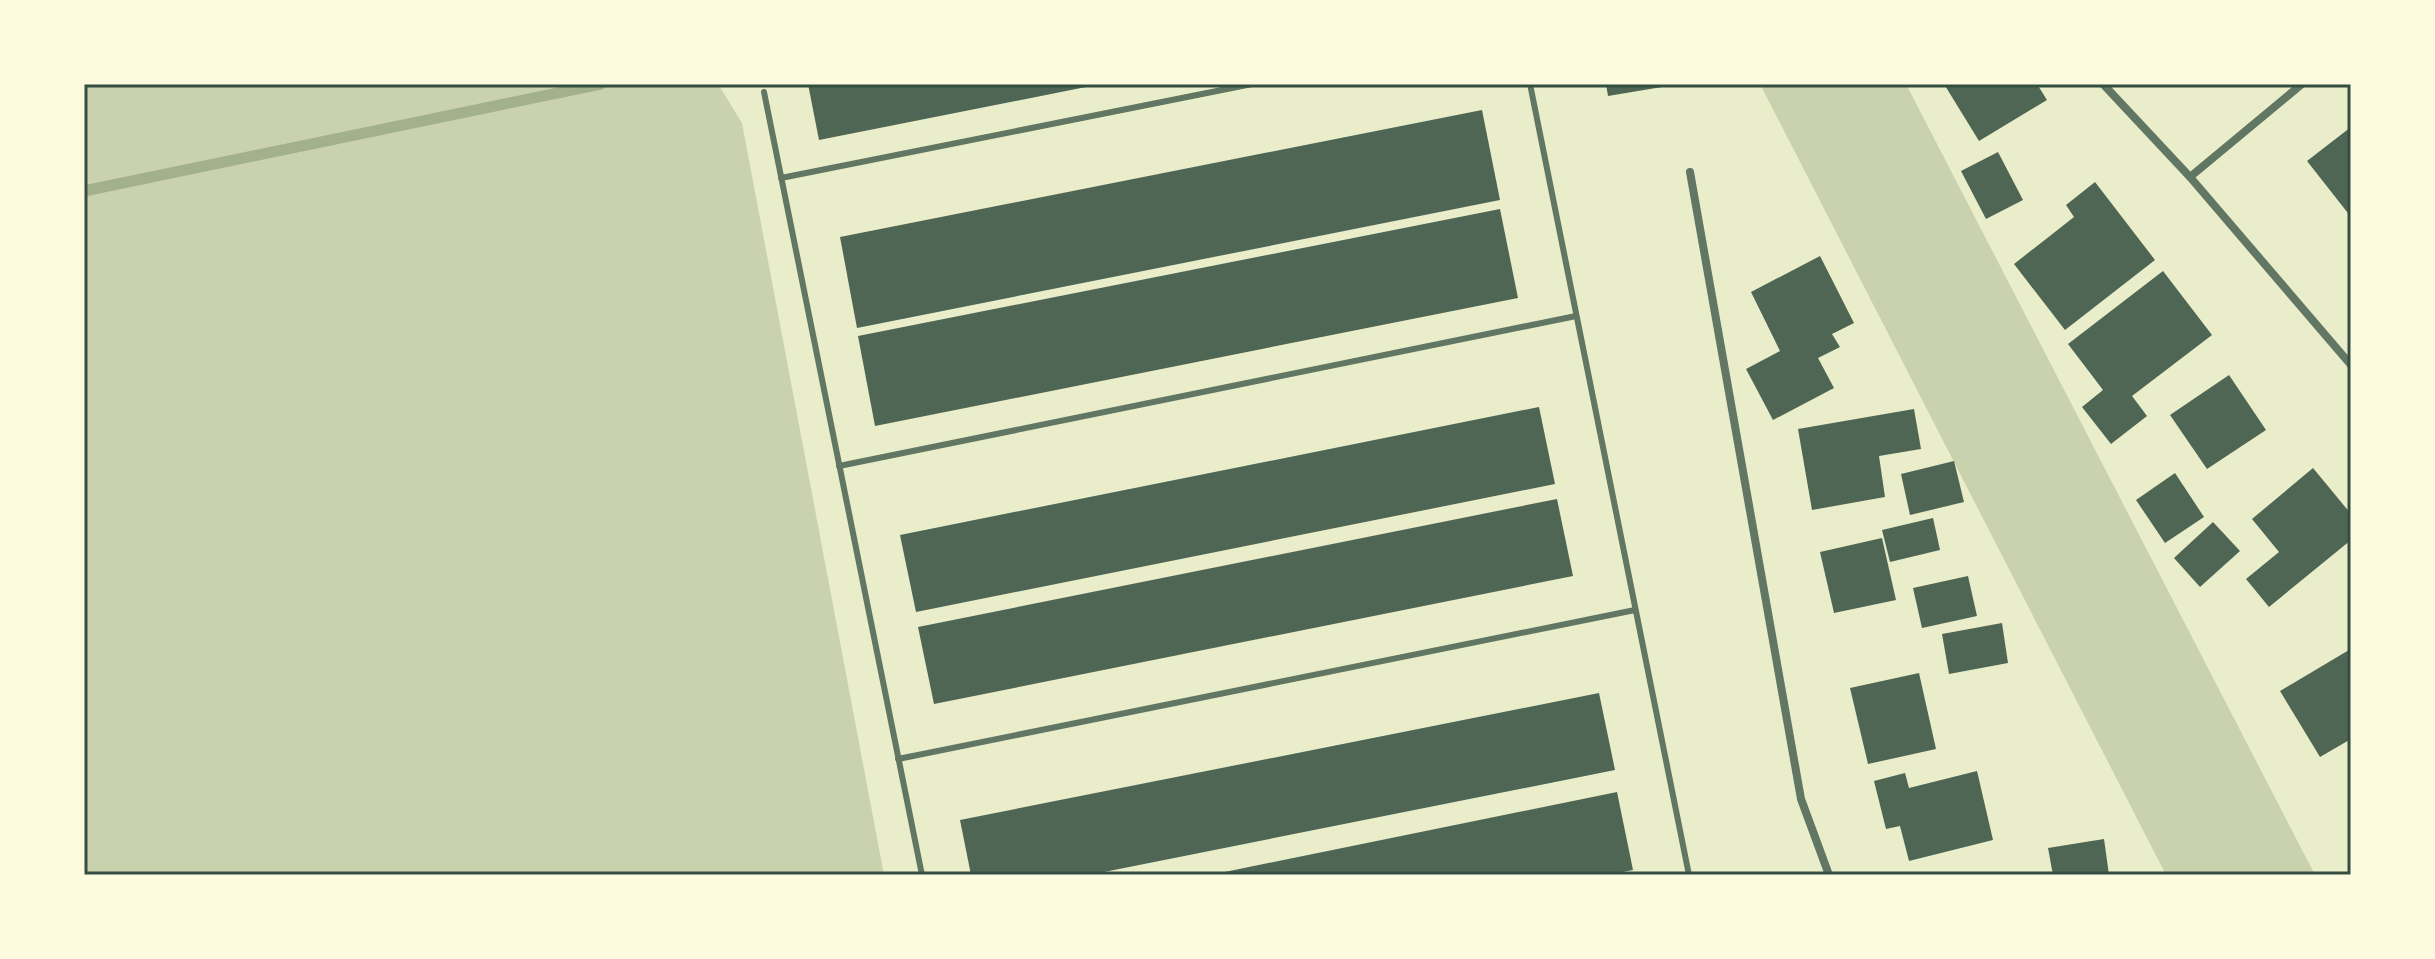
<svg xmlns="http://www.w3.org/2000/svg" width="2435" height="959" font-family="'Source Sans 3',sans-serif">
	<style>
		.green { fill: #cad2ad }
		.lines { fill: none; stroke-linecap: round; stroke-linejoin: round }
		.stream { stroke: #a3b18a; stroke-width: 11 }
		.building { fill: #4f6655 }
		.service { stroke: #617663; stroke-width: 6 }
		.minor { stroke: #617663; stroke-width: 8 }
		.neatline { fill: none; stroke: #344e41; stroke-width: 3 }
	</style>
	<rect width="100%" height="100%" fill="#e9edc9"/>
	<g class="green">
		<path d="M84 84H718L742 123 884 875H84Z"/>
		<path d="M1760 84H1906L2315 875H2166Z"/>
	</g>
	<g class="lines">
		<path class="stream" d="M84 191 601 84"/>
	</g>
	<g class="building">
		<path d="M808 84H1096V85L819 140Z"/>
		<path d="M1606 84H1668V86L1608 96Z"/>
		<path d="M1944 84H2037L2047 100 1979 141Z"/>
		<path d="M1482 110 1500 200 857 328 840 237Z"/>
		<path d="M2351 127V217L2307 161Z"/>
		<path d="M1998 152 2023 200 1986 219 1961 171Z"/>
		<path d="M2095 182 2155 260 2065 330 2014 264 2074 217 2066 205Z"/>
		<path d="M1500 209 1518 298 875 426 858 336Z"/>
		<path d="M1820 256 1854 323 1832 334 1840 347 1818 358 1834 388 1773 420 1746 369 1780 351 1751 292Z"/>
		<path d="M2163 271 2212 335 2132 396 2147 416 2111 444 2082 407 2103 390 2068 344Z"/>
		<path d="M2229 375 2266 430 2207 469 2170 415Z"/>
		<path d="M1539 407 1555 484 916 612 900 535Z"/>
		<path d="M1914 409 1921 449 1879 456 1885 497 1812 510 1798 429Z"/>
		<path d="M1954 461 1964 502 1910 515 1901 474Z"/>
		<path d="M2313 468 2351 514V540L2269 607 2246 579 2279 552 2252 519Z"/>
		<path d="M2175 473 2204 517 2165 543 2136 500Z"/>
		<path d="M1557 499 1573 576 934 704 918 627Z"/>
		<path d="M1933 518 1940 550 1890 562 1882 530Z"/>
		<path d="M2213 522 2240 551 2200 587 2174 558Z"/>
		<path d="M1882 538 1896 600 1834 613 1820 552Z"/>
		<path d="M1968 576 1977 616 1922 628 1913 588Z"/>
		<path d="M2002 623 2008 663 1949 674 1942 634Z"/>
		<path d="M2349 650 2351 739 2320 757 2280 691Z"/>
		<path d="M1919 673 1936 749 1868 764 1850 688Z"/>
		<path d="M1599 693 1615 770 1089 875H971L960 820Z"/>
		<path d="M1977 771 1993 840 1909 861 1900 826 1886 829 1874 781 1905 773 1909 788Z"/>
		<path d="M1617 792 1633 870 1607 875H1210Z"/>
		<path d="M2104 839 2109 875H2053L2048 848Z"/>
	</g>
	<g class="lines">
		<g class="service">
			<path d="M1530 84 1689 875"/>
			<path d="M764 92 922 875"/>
			<path d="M781 178 1252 84"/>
			<path d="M839 466 1576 316"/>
			<path d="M898 759 1635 610"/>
		</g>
		<g class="minor">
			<path d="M2103 84 2190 177 2351 365"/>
			<path d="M1690 172 1801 799 1829 875"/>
			<path d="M2190 177 2302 84"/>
		</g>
	</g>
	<rect width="2435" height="959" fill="none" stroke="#fefae0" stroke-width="172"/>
	<rect x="86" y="86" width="2263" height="787" class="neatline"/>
</svg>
